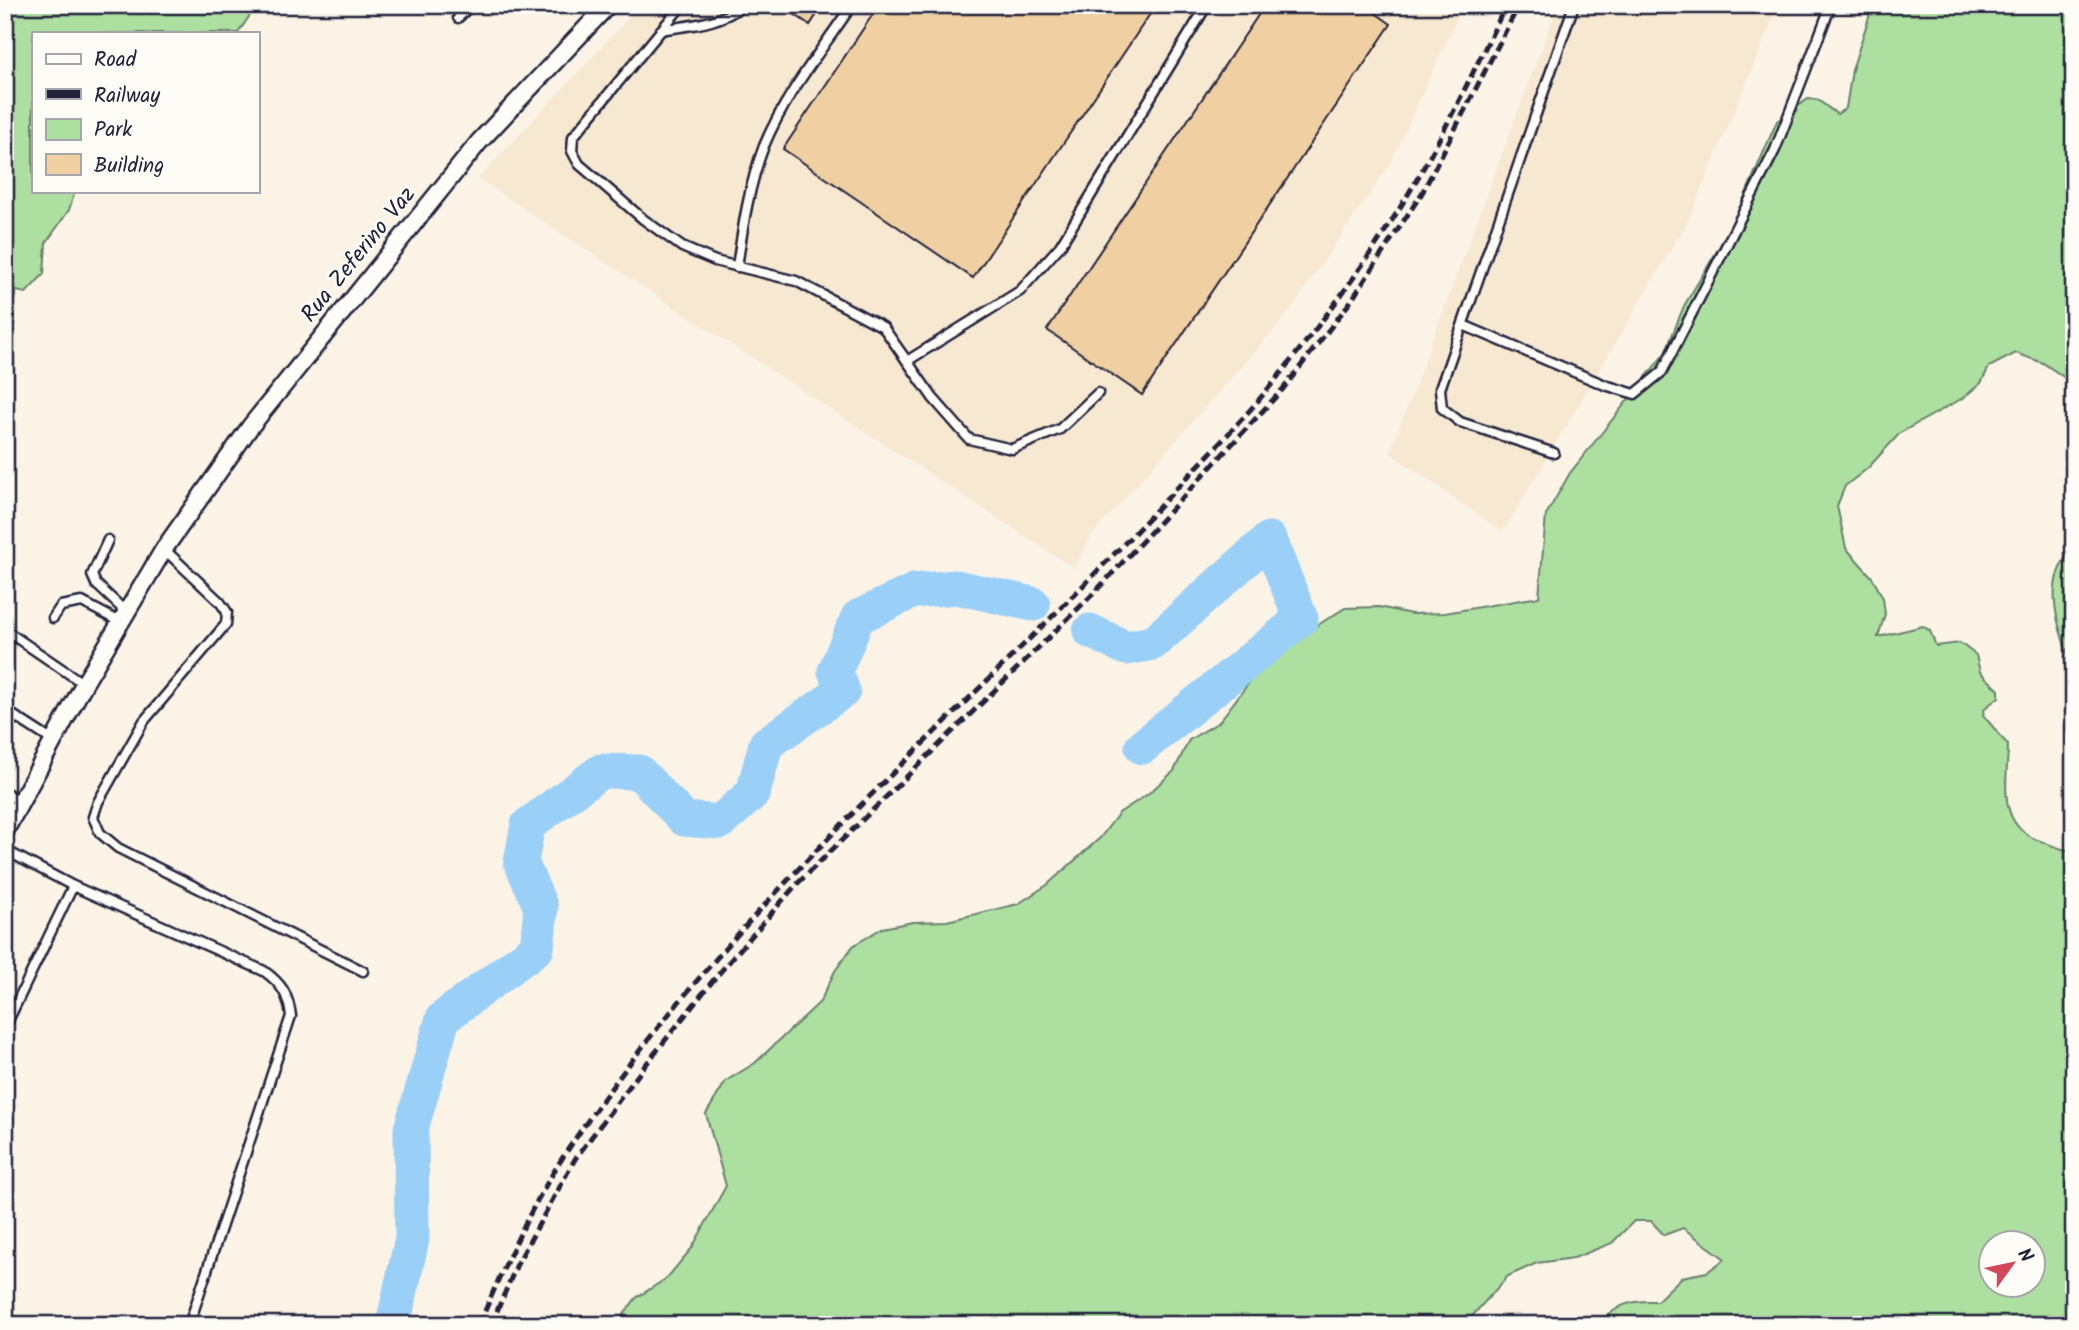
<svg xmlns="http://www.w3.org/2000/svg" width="2079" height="1330" font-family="Kalam,sans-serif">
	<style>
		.built { fill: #f7e8d2 }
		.green { fill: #addfa0; stroke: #68806e; stroke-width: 2; fill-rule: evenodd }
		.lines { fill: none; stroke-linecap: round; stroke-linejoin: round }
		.river { stroke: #9acff8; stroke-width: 35 }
		.building { fill: #f0d0a2; stroke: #22223b; stroke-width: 2 }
		.service-casing { stroke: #22223b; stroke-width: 13 }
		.minor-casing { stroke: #22223b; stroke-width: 21 }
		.service { stroke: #fdfcf7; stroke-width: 8 }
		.minor { stroke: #fdfcf7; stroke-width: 16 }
		.rail { stroke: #22223b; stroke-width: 5; stroke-dasharray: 10 5; stroke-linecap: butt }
		.labels { text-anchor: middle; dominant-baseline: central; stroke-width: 5; stroke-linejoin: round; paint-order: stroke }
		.street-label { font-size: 23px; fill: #22223b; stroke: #fdfcf7 }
	</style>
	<rect width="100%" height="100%" fill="#faf3e6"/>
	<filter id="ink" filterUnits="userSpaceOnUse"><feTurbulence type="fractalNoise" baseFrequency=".0143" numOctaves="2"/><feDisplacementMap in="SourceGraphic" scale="14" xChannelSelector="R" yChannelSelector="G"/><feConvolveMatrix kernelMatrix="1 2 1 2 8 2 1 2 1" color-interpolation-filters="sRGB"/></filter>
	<g filter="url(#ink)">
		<g class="built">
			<path d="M641 5H1463L1390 164 1287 315 1091 536 1074 568 478 179Z"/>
			<path d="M1558 5H1779L1688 221 1503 532 1390 453Z"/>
		</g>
		<g class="green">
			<path d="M5 5H257L238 33H33V191H75L69 210 46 243 44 274 26 293 16 291 5 337Z"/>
			<path d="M1873 5H2074V384L2043 363 2016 353 1989 367 1981 383 1963 398 1900 433 1868 468 1845 486 1837 506 1846 548 1872 577 1883 598 1885 614 1878 637 1923 626 1930 631 1936 646 1960 643 1976 655 1980 672 1999 690V697L1985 708 1983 715 2008 745C2007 786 1996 827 2043 842 2053 846 2064 851 2074 851V1325H1596C1619 1305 1626 1300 1657 1301L1682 1277 1707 1272 1725 1259 1683 1228 1664 1235 1651 1221H1634L1612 1243 1574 1258 1537 1263 1508 1276 1465 1324 616 1325 636 1298 667 1278 692 1248 726 1186 706 1114 726 1081 755 1063 820 1002 835 971 853 946 882 928 913 922 947 921 1018 904 1047 885 1100 838 1119 813 1148 794 1174 771 1189 740 1219 722 1260 668 1286 645 1345 608 1379 607 1411 614 1445 613 1539 597 1546 515 1570 473 1665 353 1684 306 1733 224 1777 121 1808 99 1818 100 1837 114 1846 108 1852 70ZM1992 1242H2034V1284H1992Z"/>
			<path d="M2074 548V676C2062 632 2037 584 2074 548Z"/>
		</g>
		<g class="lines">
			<g class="river">
				<path d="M1090 631 1126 648 1153 643 1269 539 1301 619 1142 747"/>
				<path d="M393 1325 412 1239 411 1129 443 1018 537 948 541 908 521 862 528 825 601 771 639 772 684 819 720 822 753 793 766 744 843 691 835 671 858 617 914 591 956 587 1033 604"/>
			</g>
		</g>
		<g class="building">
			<path d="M781 5H823L810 25Z"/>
			<path d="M879 5H1156L973 278 783 149Z"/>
			<path d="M1265 5H1364L1391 24 1142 395 1047 330Z"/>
		</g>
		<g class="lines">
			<defs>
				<g id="service">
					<path d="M682 5 573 137 572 151 579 164 643 219 682 247 715 261 796 281 883 327 933 398 969 439 1012 449 1060 429 1098 393"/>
					<path d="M458 18 471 5"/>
					<path d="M661 30C690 25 720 24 743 5"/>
					<path d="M737 267C743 226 749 185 764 146 785 95 821 51 852 5"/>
					<path d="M1463 325 1605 385 1635 394 1662 372 1775 150 1831 5"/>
					<path d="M907 361 1020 291 1060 246 1207 5"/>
					<path d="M1554 453 1460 422 1442 408 1440 389 1574 5"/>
					<path d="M108 540 92 575 96 584 126 612"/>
					<path d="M164 549 220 602 227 612 226 624 144 721 98 802 93 817 100 833 118 848 363 971"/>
					<path d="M53 618 61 606 82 602 120 622"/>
					<path d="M5 630 84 684"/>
					<path d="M5 710 53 741"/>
					<path d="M5 792 21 802"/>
					<path d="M5 850 73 886 264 971C282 984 288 994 291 1016L189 1325"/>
					<path d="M5 1027 73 886"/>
				</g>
				<path id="minor" d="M5 831 84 684 164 549 250 427 479 142 608 5"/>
			</defs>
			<use href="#service" class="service-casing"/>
			<use href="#minor" class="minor-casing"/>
			<use href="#service" class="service"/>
			<use href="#minor" class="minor"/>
			<g class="rail">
				<path d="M479 1325C504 1266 531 1205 567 1151 730 906 961 718 1162 504 1200 463 1241 423 1276 379 1326 318 1373 254 1413 186 1447 128 1476 66 1506 5"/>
				<path d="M491 1325 518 1262 575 1159 643 1068 715 978 796 885 1095 592 1283 389 1351 301 1422 193 1519 5"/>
			</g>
		</g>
	</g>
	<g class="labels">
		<g class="street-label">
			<text transform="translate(359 255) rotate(-51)">Rua Zeferino Vaz</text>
		</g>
	</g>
	<rect width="2079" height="1330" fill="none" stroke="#fdfcf7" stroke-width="28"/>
	<rect x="14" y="14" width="2051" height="1302" fill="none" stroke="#22223b" stroke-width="2.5" filter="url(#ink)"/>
	<rect x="32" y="32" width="228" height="161" fill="#fdfcf7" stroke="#a5a5ac" stroke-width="2"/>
	<rect x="46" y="54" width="35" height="10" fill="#fdfcf7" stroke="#a5a5ac" stroke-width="2"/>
	<text x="94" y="66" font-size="21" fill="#22223b">Road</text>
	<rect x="46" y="89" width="35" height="10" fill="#22223b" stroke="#a5a5ac" stroke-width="2"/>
	<text x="94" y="102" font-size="21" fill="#22223b">Railway</text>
	<rect x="46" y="119" width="35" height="21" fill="#addfa0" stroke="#a5a5ac" stroke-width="2"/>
	<text x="94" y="136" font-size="21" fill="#22223b">Park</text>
	<rect x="46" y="154" width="35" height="21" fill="#f0d0a2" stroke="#a5a5ac" stroke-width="2"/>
	<text x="94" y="172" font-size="21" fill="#22223b">Building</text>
	<g transform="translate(2012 1264) rotate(57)"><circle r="33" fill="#fdfcf7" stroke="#a5a5ac" stroke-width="2"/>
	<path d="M0-5L12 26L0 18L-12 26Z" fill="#d1495b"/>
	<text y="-10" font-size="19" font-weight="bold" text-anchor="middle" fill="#22223b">N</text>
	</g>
</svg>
